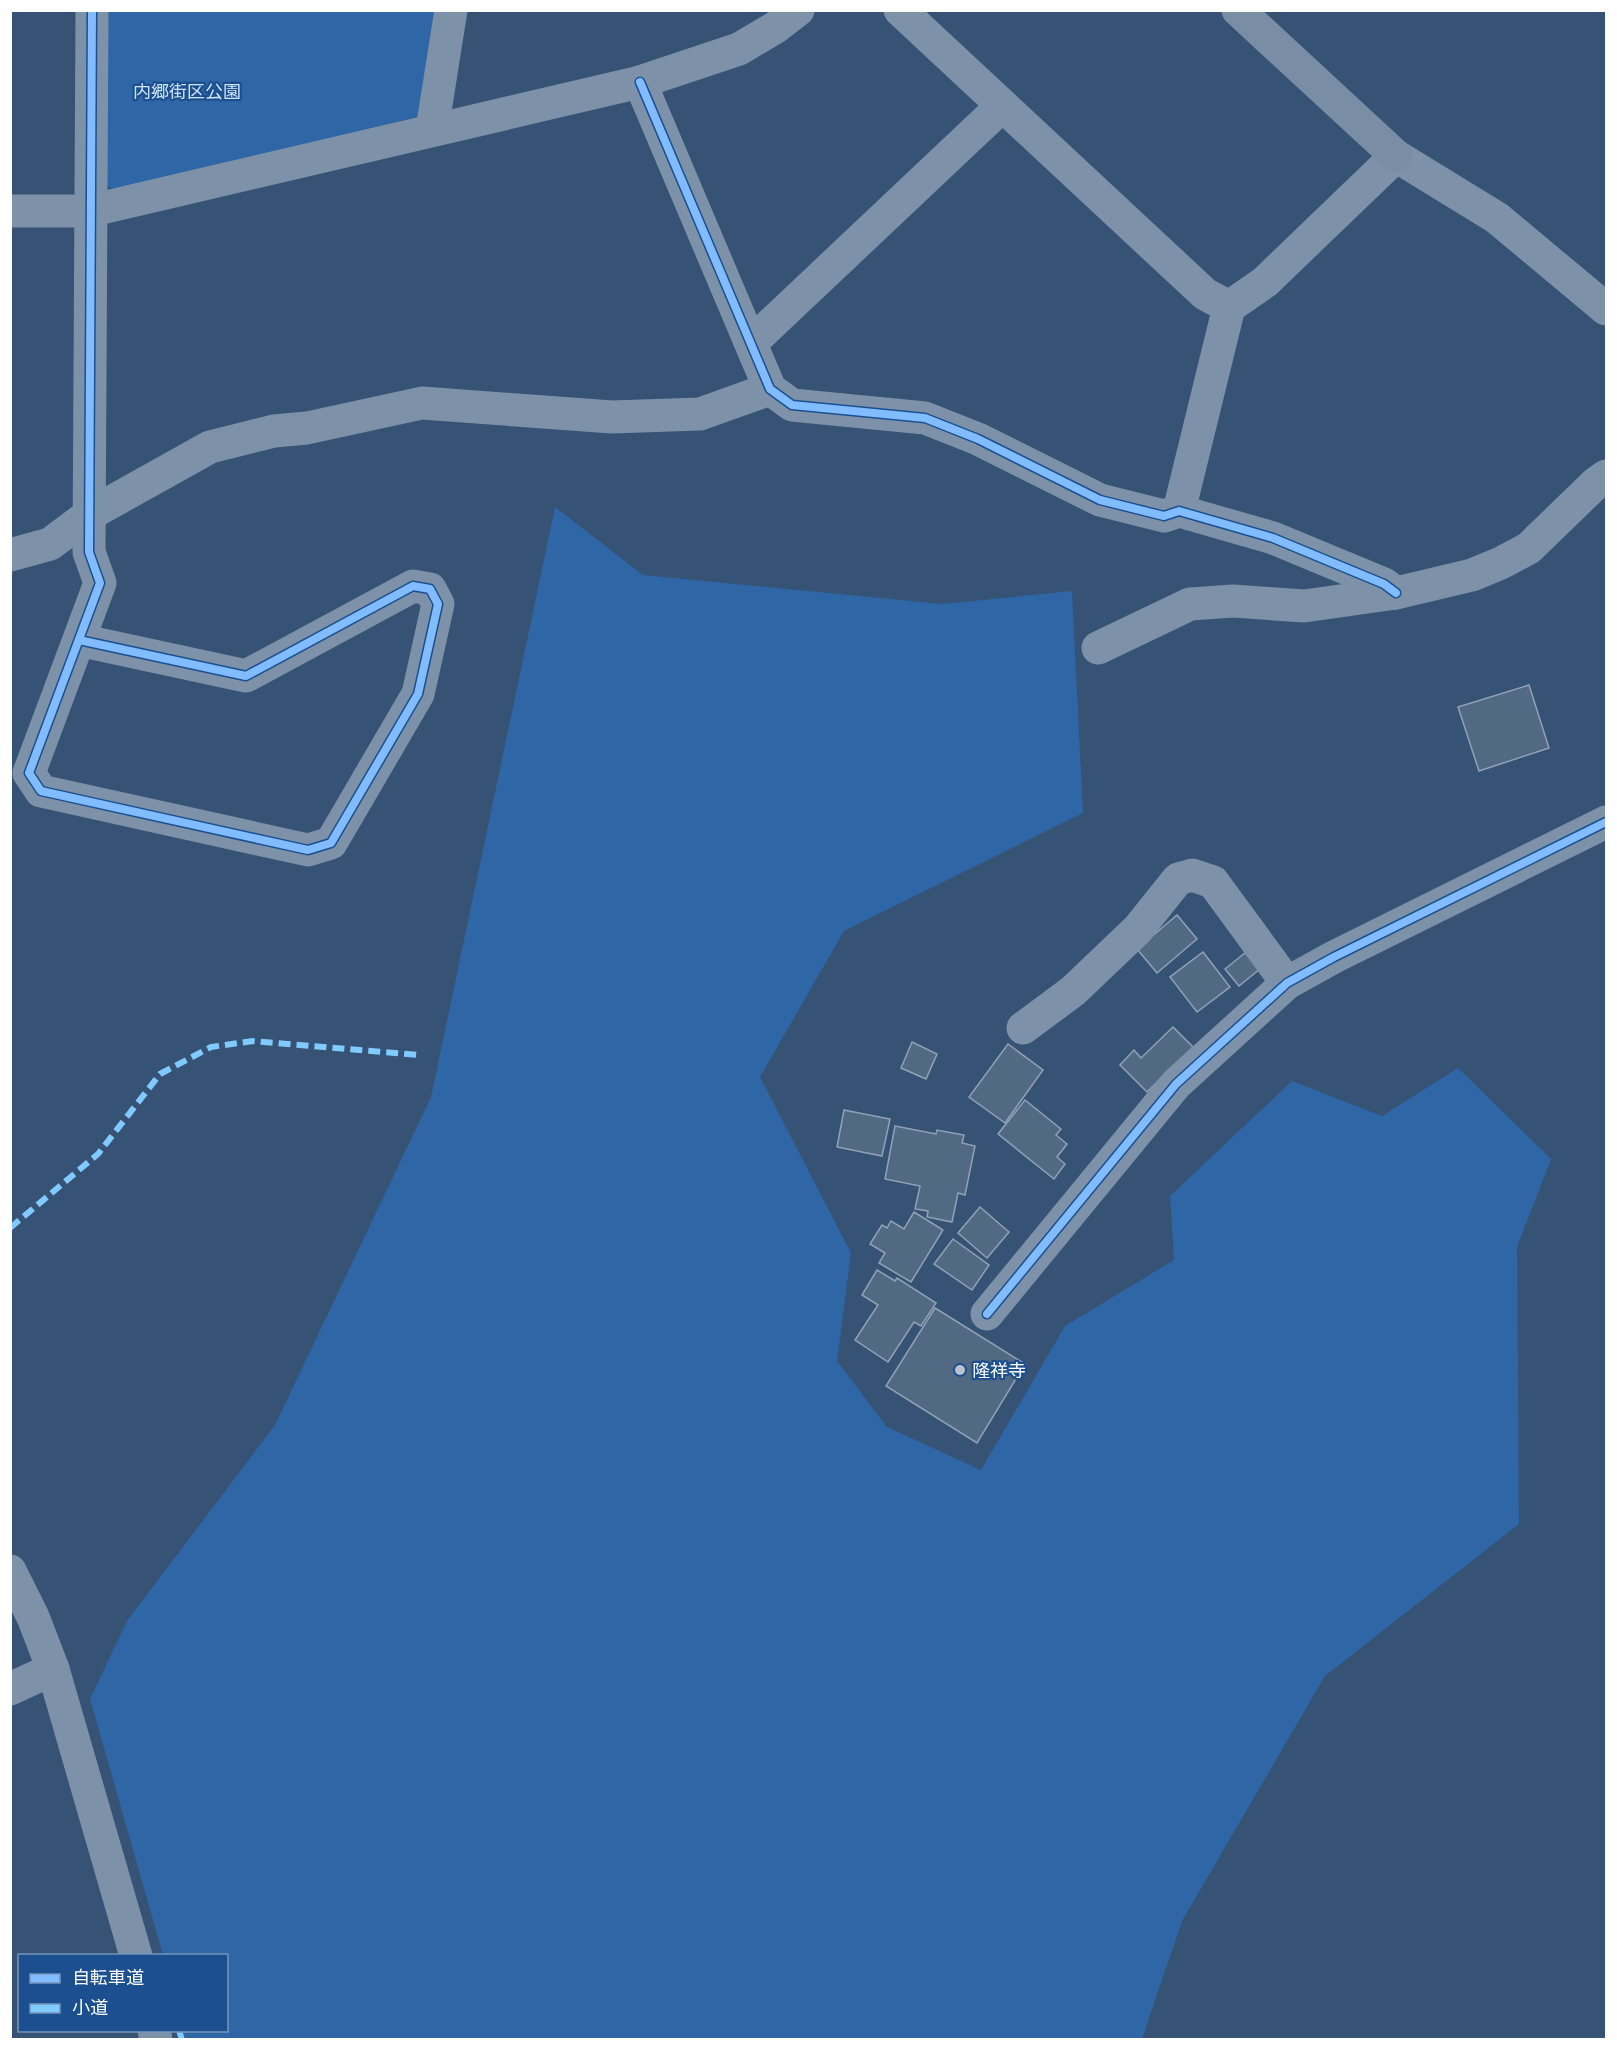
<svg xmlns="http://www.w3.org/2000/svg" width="1617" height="2050" font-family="'Open Sans','Noto Sans JP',sans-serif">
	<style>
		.green { fill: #2f66a5 }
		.building { fill: #526984; stroke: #92a2b6; stroke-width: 1.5 }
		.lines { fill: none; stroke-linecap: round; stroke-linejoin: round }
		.street { stroke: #7d92a8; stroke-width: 33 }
		.secondary { stroke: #798da4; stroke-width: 33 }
		.quiet { stroke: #80caff; stroke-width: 6; stroke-dasharray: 12 6; stroke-linecap: butt }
		.cycleway-casing { stroke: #1b4f8f; stroke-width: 11 }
		.cycleway { stroke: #80bcff; stroke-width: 8 }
		.poi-dot { fill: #b9c2ce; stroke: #1b4f8f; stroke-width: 2 }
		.labels { text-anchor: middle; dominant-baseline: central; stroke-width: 4.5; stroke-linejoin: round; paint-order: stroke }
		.park-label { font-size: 18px; fill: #cfe3fa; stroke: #1b4f8f }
		.poi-label { font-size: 18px; fill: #fff; stroke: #1b4f8f; text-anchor: start }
	</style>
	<rect width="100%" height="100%" fill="#365274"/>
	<g class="green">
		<path d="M106 11H439L420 116 121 192 103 184Z"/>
		<path d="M555 507 643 575 942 604 1072 591 1083 813 844 931 760 1077 851 1253 837 1361 887 1427 981 1470 1065 1326 1174 1260 1170 1196 1292 1081 1382 1116 1458 1068 1551 1159 1517 1247 1519 1524 1325 1676 1182 1921 1142 2039H183L184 2031 226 2030V1956L163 1955 90 1699 127 1621 275 1425 431 1097Z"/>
	</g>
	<g class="building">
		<path d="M1529 685 1549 748 1479 771 1458 707Z"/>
		<path d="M1177 915 1197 939 1157 973 1137 949Z"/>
		<path d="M1203 952 1230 987 1197 1012 1170 977Z"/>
		<path d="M1246 952 1260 969 1239 986 1225 969Z"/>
		<path d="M1173 1027 1193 1047 1147 1092 1120 1065 1134 1050 1141 1058Z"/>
		<path d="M912 1042 937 1054 926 1079 901 1068Z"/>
		<path d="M1008 1044 1043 1070 1005 1123 969 1097Z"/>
		<path d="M1025 1100 1061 1129 1056 1135 1067 1144 1057 1157 1065 1164 1054 1179 998 1134Z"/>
		<path d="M844 1110 890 1119 882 1156 837 1147Z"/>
		<path d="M895 1126 936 1134 937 1130 964 1135 962 1143 975 1146 965 1195 958 1193 952 1222 927 1217 928 1211 915 1209 920 1186 885 1179Z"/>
		<path d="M980 1207 1009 1232 987 1258 958 1233Z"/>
		<path d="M914 1212 943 1230 911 1282 879 1263 885 1253 870 1244 882 1225 887 1228 891 1221 904 1229Z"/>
		<path d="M953 1239 989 1265 972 1290 934 1264Z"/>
		<path d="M877 1270 895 1281 897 1278 936 1303 921 1326 914 1322 888 1362 855 1340 878 1305 862 1295Z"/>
		<path d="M935 1308 1025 1364 977 1443 886 1386Z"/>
	</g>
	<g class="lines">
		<g class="street">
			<path d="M900 10 1205 294 1229 307"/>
			<path d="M640 82 770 389 792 405 925 418 978 439 1100 500 1164 516 1179 511 1273 538 1384 584 1396 593"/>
			<path d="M432 130 451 10"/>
			<path d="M10 211H89L640 82 739 49 776 27 798 10"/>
			<path d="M751 343 1002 106"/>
			<path d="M1179 511 1229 307 1265 282 1396 156 1497 218 1606 309"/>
			<path d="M10 555 50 544 90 514 210 447 274 431 307 428 422 403 612 417 700 414 770 389"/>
			<path d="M79 640 246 676 413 586 430 589 438 604 418 694 331 843 308 850 41 791 29 773 100 583 89 552 92 10"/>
			<path d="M1098 648 1190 604 1233 601 1304 606 1396 593 1472 575 1501 563 1529 548 1596 483 1606 476"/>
			<path d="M1023 1028 1073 991 1138 929 1178 879 1192 875 1213 882 1287 983"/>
			<path d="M987 1314 1176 1084 1287 983 1334 957 1606 822"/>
			<path d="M10 1571 33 1617 53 1669 10 1689"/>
			<path d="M53 1669 136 1956"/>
			<path d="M154 2030 156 2040"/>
		</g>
		<path class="secondary" d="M1238 10 1396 156"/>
		<g class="quiet">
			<path d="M10 1228 98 1154 160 1074 211 1047 253 1041 419 1055"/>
			<path d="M179 2030 182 2040"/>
		</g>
		<defs>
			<g id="cycleway">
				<path d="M640 82 770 389 792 405 925 418 978 439 1100 500 1164 516 1179 511 1273 538 1384 584 1396 593"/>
				<path d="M79 640 246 676 413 586 430 589 438 604 418 694 331 843 308 850 41 791 29 773 100 583 89 552 92 10"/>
				<path d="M987 1314 1176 1084 1287 983 1334 957 1606 822"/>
			</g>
		</defs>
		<use href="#cycleway" class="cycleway-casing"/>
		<use href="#cycleway" class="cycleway"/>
	</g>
	<circle class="poi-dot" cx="960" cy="1370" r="6"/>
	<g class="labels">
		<g class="park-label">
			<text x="187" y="91">内郷街区公園</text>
		</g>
		<g class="poi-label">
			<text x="972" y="1370">隆祥寺</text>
		</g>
	</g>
	<rect width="1617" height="2050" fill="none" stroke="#ffffff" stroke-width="24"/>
	<rect x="18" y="1954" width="210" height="78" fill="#1b4f8f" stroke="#7695bc" stroke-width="1.5"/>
	<rect x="30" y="1974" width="30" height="9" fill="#80bcff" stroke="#7695bc" stroke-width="1.5"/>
	<text x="72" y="1984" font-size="18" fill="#ffffff">自転車道</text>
	<rect x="30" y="2004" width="30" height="9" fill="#80caff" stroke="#7695bc" stroke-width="1.5"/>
	<text x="72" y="2014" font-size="18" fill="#ffffff">小道</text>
</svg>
